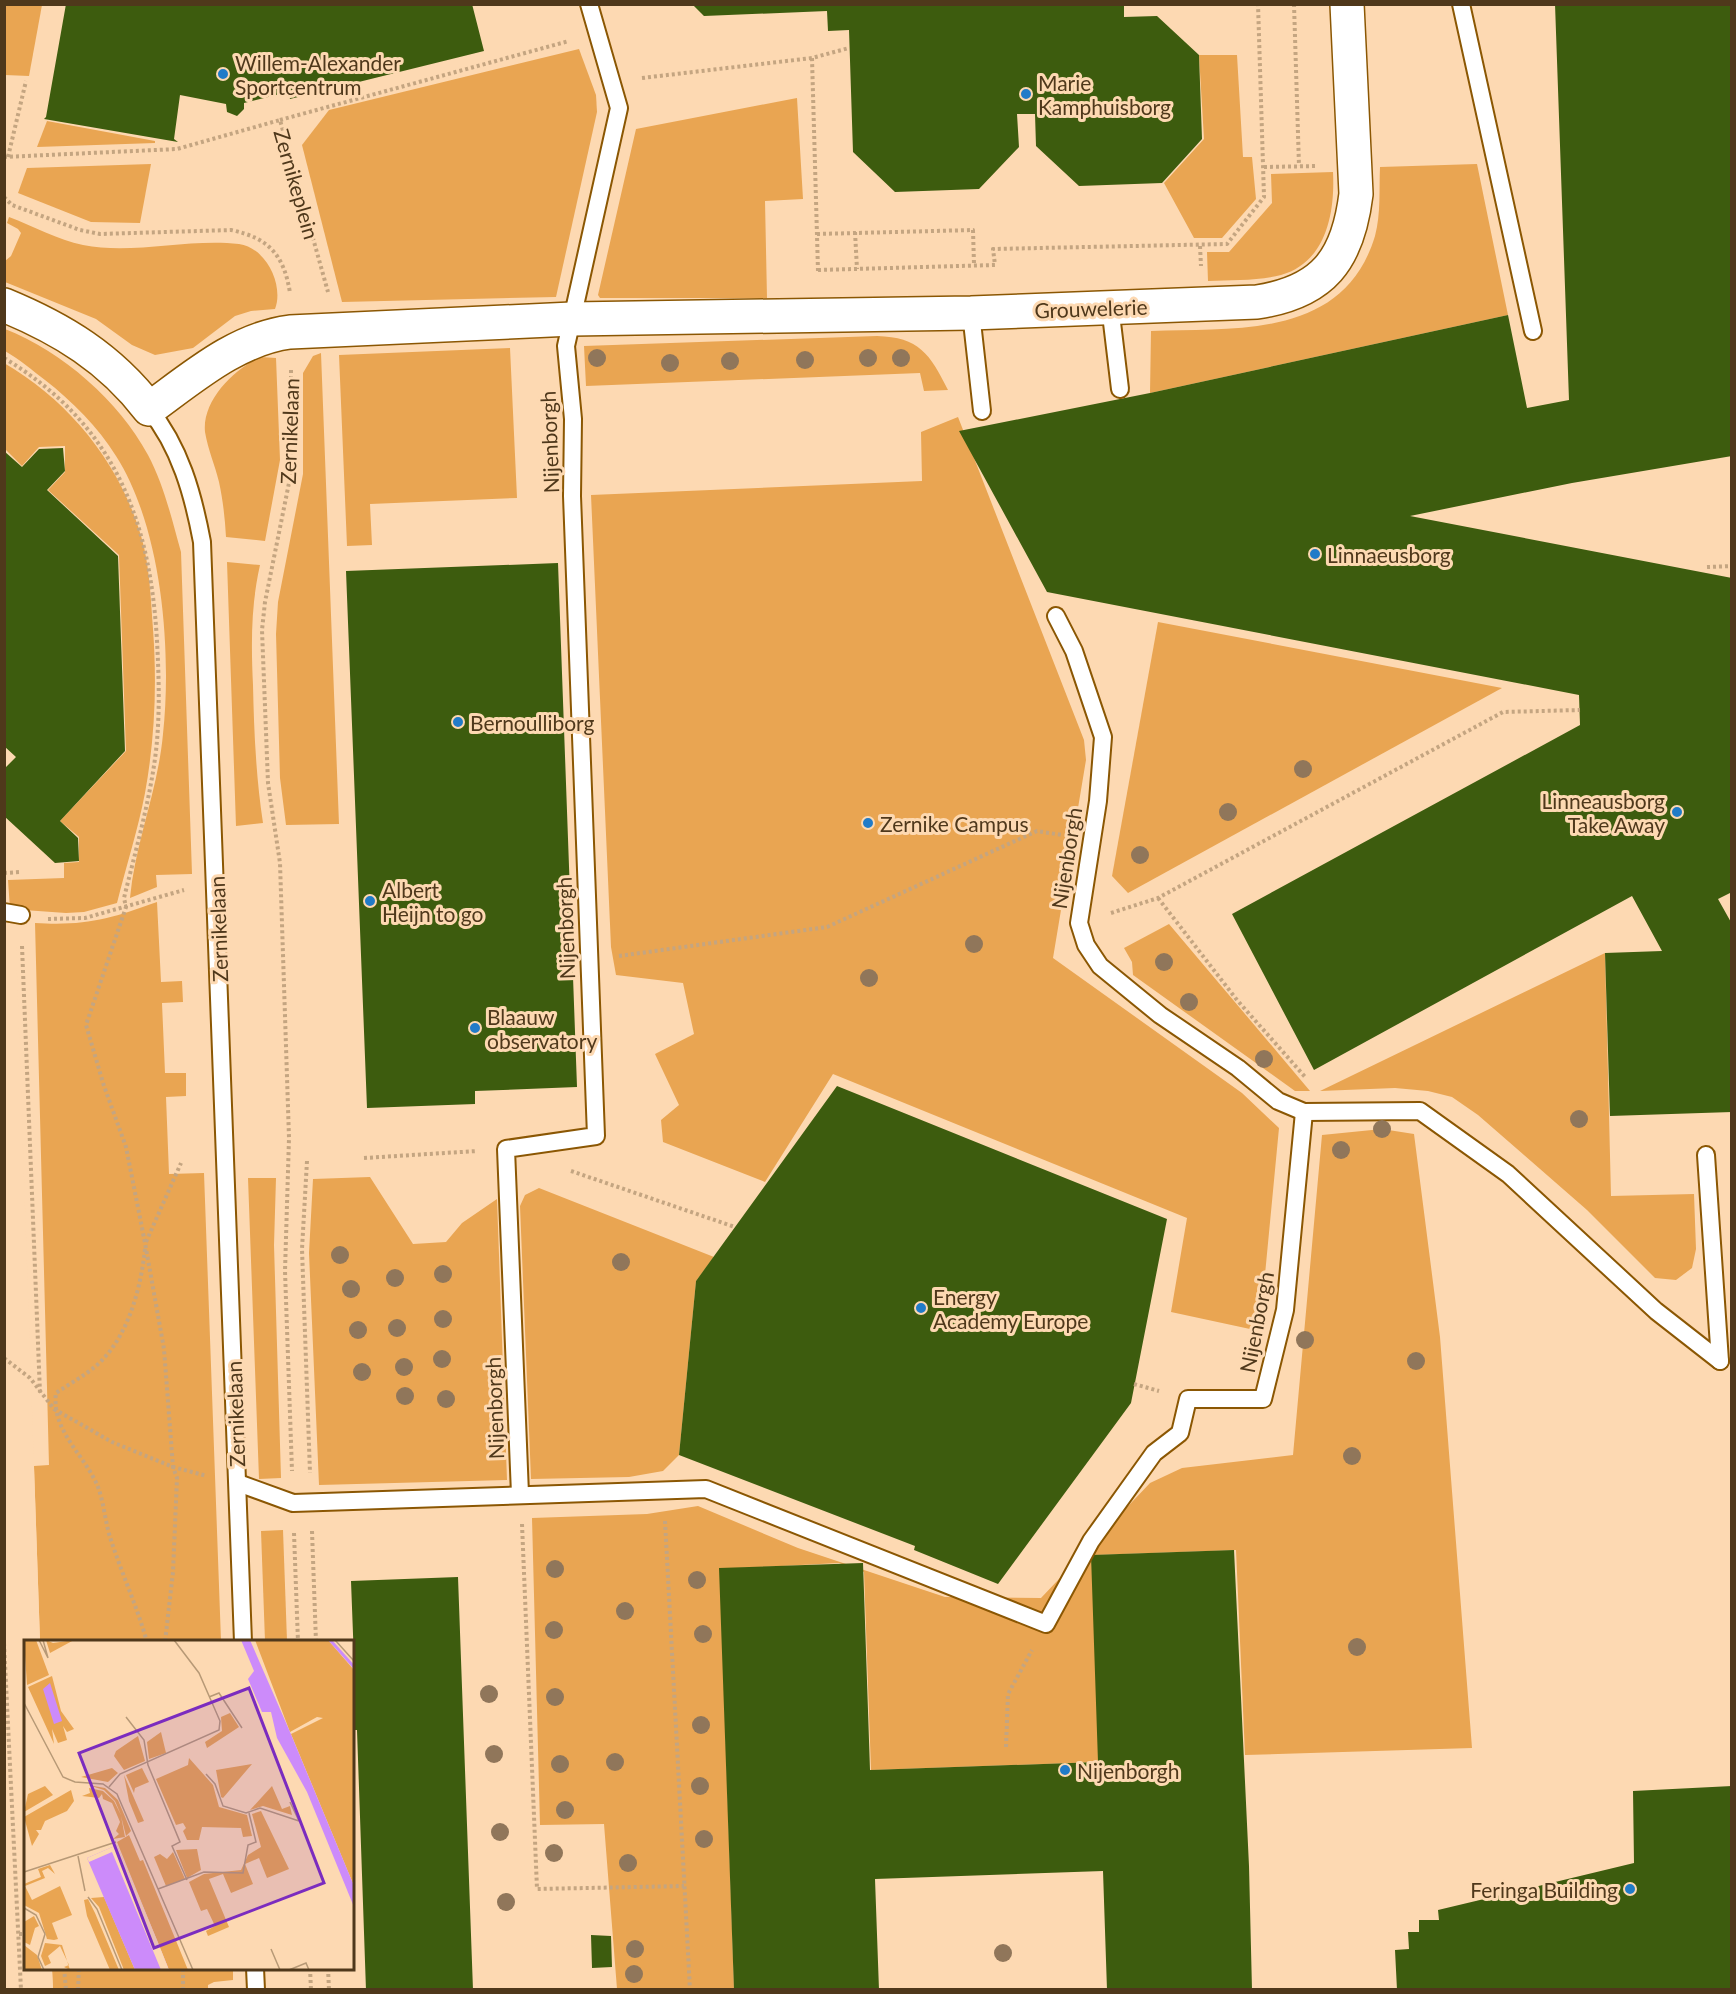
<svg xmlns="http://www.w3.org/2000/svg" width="1736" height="1994" font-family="Lato,sans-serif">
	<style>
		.green { fill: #e9a552 }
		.pier { fill: #fdd9b2 }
		.building { fill: #3d5c0e }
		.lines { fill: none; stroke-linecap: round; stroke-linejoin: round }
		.lane-casing { stroke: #8b5703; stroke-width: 20 }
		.street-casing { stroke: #8b5703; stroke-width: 36 }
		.path { stroke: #c4a581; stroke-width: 4; stroke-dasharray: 3 3; stroke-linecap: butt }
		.lane { stroke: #fff; stroke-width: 16 }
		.street { stroke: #fff; stroke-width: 33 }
		.tree { fill: #90765a }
		.poi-dot { fill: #217bc8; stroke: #fdd9b2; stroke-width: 2 }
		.labels { text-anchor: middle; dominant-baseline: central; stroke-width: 6; stroke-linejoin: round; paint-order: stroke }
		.poi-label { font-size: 21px; fill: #4f381b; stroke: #fdd9b2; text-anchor: start }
		.street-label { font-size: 21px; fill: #4f381b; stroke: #fdd9b2 }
		.inset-river { fill: none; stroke: #cc8bfa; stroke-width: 3 }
		.inset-road { fill: none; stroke: #b79976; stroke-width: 1.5 }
		.view { fill: #7b2cbf; fill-opacity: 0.15; stroke: #7b2cbf; stroke-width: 3 }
		.inset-edge { fill: none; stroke: #4f381b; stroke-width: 3 }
	</style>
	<rect width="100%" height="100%" fill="#fdd9b2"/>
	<g class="green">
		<path d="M5 4 42 5 29 76 5 75Z"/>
		<path d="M579 49 596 95 597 112 556 297 342 302 302 145 329 110Z"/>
		<path d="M1199 55H1237L1243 157H1252L1256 199 1222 238H1194L1164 183 1204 139Z"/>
		<path d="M797 98 803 199 765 201 767 298H600L598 295 636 129Z"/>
		<path d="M47 121 155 141V143L37 147Z"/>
		<path d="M151 164 140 223 91 222 18 193 27 168Z"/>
		<path d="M1477 164 1508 315 1150 393 1151 331C1236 328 1344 339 1375 236 1381 214 1379 189 1380 167Z"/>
		<path d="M1333 172C1335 211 1327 262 1281 275 1258 281 1232 280 1208 281L1207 252H1229L1272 203 1271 174Z"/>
		<path d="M9 217C33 226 58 240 83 245 133 255 188 238 239 244 267 248 284 286 275 309L251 311 235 316 193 348 155 355 132 345 96 319 5 282V261L11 256 21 233 18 229 7 223Z"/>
		<path d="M5 329C63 352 119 401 148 455 164 485 172 520 181 552L192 874 156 875 157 887 130 898C135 843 158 790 163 734 172 650 162 528 116 456 98 427 72 401 45 380 32 370 19 359 5 351Z"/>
		<path d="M877 336C919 337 930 354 948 390L924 391 920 373 586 386 584 346Z"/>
		<path d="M510 348 517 498 370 504 372 545 347 546 339 355Z"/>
		<path d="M321 353 339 824 286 825 280 778 276 634 278 602 303 474V373L313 356Z"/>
		<path d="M260 357 276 358 280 460 265 541 226 537C225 519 223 500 219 482 215 465 208 450 205 432 202 401 233 370 260 357Z"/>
		<path d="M4 363C73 403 125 470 144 547 150 574 151 602 153 629 157 684 155 738 145 793 138 830 126 866 117 903L84 912 66 913 10 909 8 880 64 878V863L79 862V837L60 821 126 751 119 555 48 490 65 472V446L39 447 22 466 5 449Z"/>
		<path d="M958 417 1084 740 1086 760 1053 958 1242 1093 1279 1128 1264 1285 1250 1329 1171 1312 1187 1218 833 1074 765 1182 663 1142 661 1120 679 1105 655 1054 694 1034 683 983 616 975 611 947 591 495 922 481 921 432Z"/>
		<path d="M227 562 260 565C251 605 251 643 253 685 254 732 256 777 263 823L236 826Z"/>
		<path d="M1158 622 1502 688 1128 893 1112 876Z"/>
		<path d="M157 902 161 982 182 981 183 1002 162 1003 165 1073H186V1096L166 1097 169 1174 204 1173 221 1641H40L34 1466 49 1465 35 923C86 926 110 919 157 902Z"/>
		<path d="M1169 924 1310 1091H1295L1133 975 1132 962 1124 948Z"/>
		<path d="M1605 953 1611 1196 1694 1194 1696 1249 1692 1268 1676 1280 1655 1278 1587 1210 1478 1115 1452 1097 1428 1091 1395 1088 1320 1091Z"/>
		<path d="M1382 1129 1414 1134 1440 1337 1472 1748 1245 1755 1236 1550 1094 1555 1099 1762 871 1770 864 1572 839 1563 720 1569 734 1989H617L604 1824 540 1825 532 1518 647 1514 698 1506 798 1548 945 1597 1041 1598 1150 1483 1182 1468 1293 1455 1322 1135Z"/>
		<path d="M370 1177 413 1244 446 1242 462 1223 497 1199 507 1480 319 1485 309 1253 313 1179Z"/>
		<path d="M248 1178H276L274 1245 281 1478 259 1479Z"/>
		<path d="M539 1188 714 1257 696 1281 679 1455 663 1471 629 1477 531 1479 520 1206 525 1195Z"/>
		<path d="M283 1530 287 1641H265L261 1531Z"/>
		<path d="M52 1969H233V1980L214 1982 208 1985V1989H53Z"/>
	</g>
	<path class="pier" d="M16 946 40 1641 26 1642V1968L52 1969 53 1990 4 1989V947Z"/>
	<g class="building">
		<path d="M66 4H472L484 51 290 99 288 92 244 103V109L237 116 227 112 226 104 180 95 174 139 178 142 44 119 46 117Z"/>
		<path d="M692 4H1124V17L1157 16 1199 55 1202 139 1162 183 1079 186 1036 146 1035 114H1017L1019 147 979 189 895 192 853 152 849 30 828 31 827 11 704 16Z"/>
		<path d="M1555 4H1731L1732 456 1572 483 1410 516 1732 578V892L1718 899 1732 924V1112L1610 1116 1605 953 1662 951 1632 896 1314 1070 1232 914 1580 725 1579 695 1047 592 959 431 1150 393 1508 315 1527 408 1569 400Z"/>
		<path d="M63 448 65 471 47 490 118 556 125 751 60 821 78 838 79 861 55 863 4 816V769L16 757 4 746V451L22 467 39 449Z"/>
		<path d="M558 563 577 1087 475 1091V1104L367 1108 346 571Z"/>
		<path d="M837 1086 1167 1219 1131 1403 998 1584 914 1550 915 1546 679 1455 696 1281Z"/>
		<path d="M1234 1550 1249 1866 1252 1990H1107L1103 1871 875 1879 879 1990H734L719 1568 863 1563 870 1770 1098 1762 1091 1555Z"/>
		<path d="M458 1577 473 1990H366L357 1730H352V1687H355L351 1581Z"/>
		<path d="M1732 1786V1990H1397L1395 1950 1409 1949 1408 1932H1419V1920H1439L1438 1910 1634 1863 1633 1791Z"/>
		<path d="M591 1935 611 1936 612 1967 592 1968Z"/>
	</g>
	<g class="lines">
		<defs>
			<g id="lane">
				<path d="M1461 4 1533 331"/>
				<path d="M1110 306 1120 389"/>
				<path d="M971 313 982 411"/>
				<path d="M149 409C180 447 193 494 202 542L243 1642"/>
				<path d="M1056 616 1074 651 1103 737 1098 801 1079 923 1086 945 1100 966 1160 1015 1238 1068 1278 1101 1304 1112 1420 1111 1508 1174 1656 1311 1720 1361"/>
				<path d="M4 912 21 915"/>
				<path d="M1706 1155 1720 1361"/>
				<path d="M238 1483 293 1503 706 1489 1046 1624 1091 1541 1154 1453 1180 1433 1188 1399H1263L1285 1310 1304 1112"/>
				<path d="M520 1494 506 1149 596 1136 572 496 573 419 566 346 619 108 589 4"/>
				<path d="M255 1968 256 1990"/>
			</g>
			<path id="street" d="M4 305C62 329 110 358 149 409 192 378 236 339 290 332L572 319 971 313 1257 302C1323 292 1348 260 1356 194L1347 4"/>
		</defs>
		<use href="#lane" class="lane-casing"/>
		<use href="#street" class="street-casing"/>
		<g class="path">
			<path d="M1294 4 1299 166"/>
			<path d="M642 78 812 58"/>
			<path d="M280 120 569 41"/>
			<path d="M4 157 177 149 280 120 328 292"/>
			<path d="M8 157 26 81"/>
			<path d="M1264 167 1317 166"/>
			<path d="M4 197 12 205 80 230 100 234 231 230C269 238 284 255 290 293"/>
			<path d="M855 232 857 269"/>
			<path d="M817 234 973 230 974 264"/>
			<path d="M1200 246 1201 266"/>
			<path d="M818 270 995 265 993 249 1227 244 1264 197 1258 4"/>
			<path d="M818 271 812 58 849 48"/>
			<path d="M4 358C114 424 150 518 157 641 159 678 160 714 156 751 150 800 136 849 124 898L126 907 86 1025 104 1086 126 1147 145 1243 164 1349 173 1467 177 1478 173 1572 165 1642"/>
			<path d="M291 370V473L265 602 262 630 268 783 280 863 289 1138 285 1271 292 1471"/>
			<path d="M1707 567 1732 566"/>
			<path d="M4 873 21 872"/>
			<path d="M1158 898 1237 1000 1306 1078"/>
			<path d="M1111 913 1158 898 1503 712 1580 710"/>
			<path d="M48 919 85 918 184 890"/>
			<path d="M22 946 40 1393"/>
			<path d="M619 956 827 927 1037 831 1062 835"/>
			<path d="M364 1158 477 1151"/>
			<path d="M307 1161 302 1249 310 1473"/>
			<path d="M571 1171 735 1227"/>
			<path d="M146 1242 181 1163"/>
			<path d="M145 1249C141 1286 130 1329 105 1357 92 1372 72 1382 56 1393 51 1431 85 1455 98 1487 104 1503 105 1521 110 1537 121 1572 137 1606 147 1642"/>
			<path d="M4 1358 30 1378 54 1409 112 1442 173 1467 207 1476"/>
			<path d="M1134 1384 1159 1391"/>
			<path d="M665 1521 690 1990"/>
			<path d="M522 1524 537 1889 684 1886"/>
			<path d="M312 1531 316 1642"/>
			<path d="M294 1533 298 1642"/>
			<path d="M4 1643 21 1990"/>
			<path d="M1006 1747 1008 1694 1032 1650"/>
			<path d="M19 1934H26"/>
			<path d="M64 1968 66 1990"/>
			<path d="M310 1968 311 1990"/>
			<path d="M328 1968 329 1990"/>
			<path d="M78 1990 79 1968"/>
			<path d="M183 1990V1968"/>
		</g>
		<use href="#lane" class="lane"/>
		<use href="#street" class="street"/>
	</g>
	<g class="tree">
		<circle cx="597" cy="358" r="9"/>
		<circle cx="868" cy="358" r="9"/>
		<circle cx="901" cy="358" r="9"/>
		<circle cx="805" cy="360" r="9"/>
		<circle cx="730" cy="361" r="9"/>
		<circle cx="670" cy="363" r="9"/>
		<circle cx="1303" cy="769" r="9"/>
		<circle cx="1228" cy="812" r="9"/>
		<circle cx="1140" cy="855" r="9"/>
		<circle cx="974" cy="944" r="9"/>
		<circle cx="1164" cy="962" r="9"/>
		<circle cx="869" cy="978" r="9"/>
		<circle cx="1189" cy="1002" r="9"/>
		<circle cx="1264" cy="1059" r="9"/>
		<circle cx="1579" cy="1119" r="9"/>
		<circle cx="1382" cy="1129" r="9"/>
		<circle cx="1341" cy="1150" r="9"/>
		<circle cx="340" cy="1255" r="9"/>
		<circle cx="621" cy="1262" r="9"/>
		<circle cx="443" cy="1274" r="9"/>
		<circle cx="395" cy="1278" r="9"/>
		<circle cx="351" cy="1289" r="9"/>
		<circle cx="443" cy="1319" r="9"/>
		<circle cx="397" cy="1328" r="9"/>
		<circle cx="358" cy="1330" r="9"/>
		<circle cx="1305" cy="1340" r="9"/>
		<circle cx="442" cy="1359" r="9"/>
		<circle cx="1416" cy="1361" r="9"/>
		<circle cx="404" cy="1367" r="9"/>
		<circle cx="362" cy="1372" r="9"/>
		<circle cx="405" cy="1396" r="9"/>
		<circle cx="446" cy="1399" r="9"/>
		<circle cx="1352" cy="1456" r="9"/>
		<circle cx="555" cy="1569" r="9"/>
		<circle cx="697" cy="1580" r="9"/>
		<circle cx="625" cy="1611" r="9"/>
		<circle cx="554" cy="1630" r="9"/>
		<circle cx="703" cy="1634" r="9"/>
		<circle cx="1357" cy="1647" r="9"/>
		<circle cx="489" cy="1694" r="9"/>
		<circle cx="555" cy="1697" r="9"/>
		<circle cx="701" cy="1725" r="9"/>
		<circle cx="494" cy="1754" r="9"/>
		<circle cx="615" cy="1762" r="9"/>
		<circle cx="560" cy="1764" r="9"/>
		<circle cx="700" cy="1786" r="9"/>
		<circle cx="565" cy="1810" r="9"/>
		<circle cx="500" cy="1832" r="9"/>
		<circle cx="704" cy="1839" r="9"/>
		<circle cx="554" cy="1853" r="9"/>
		<circle cx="628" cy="1863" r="9"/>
		<circle cx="506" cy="1902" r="9"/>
		<circle cx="635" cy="1949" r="9"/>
		<circle cx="1003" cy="1953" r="9"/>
		<circle cx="634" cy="1974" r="9"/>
	</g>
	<g class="poi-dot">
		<circle cx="223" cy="74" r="6"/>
		<circle cx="1026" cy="94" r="6"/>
		<circle cx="1315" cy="554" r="6"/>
		<circle cx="458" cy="722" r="6"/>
		<circle cx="1677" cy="812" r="6"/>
		<circle cx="868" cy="823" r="6"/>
		<circle cx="370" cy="901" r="6"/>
		<circle cx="475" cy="1028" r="6"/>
		<circle cx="921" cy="1308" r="6"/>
		<circle cx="1065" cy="1770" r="6"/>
		<circle cx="1630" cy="1889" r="6"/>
	</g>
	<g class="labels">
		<g class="poi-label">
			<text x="235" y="62">Willem-Alexander<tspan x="235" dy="24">Sportcentrum</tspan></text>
			<text x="1038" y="82">Marie<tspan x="1038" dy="24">Kamphuisborg</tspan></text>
			<text x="1327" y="554">Linnaeusborg</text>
			<text x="470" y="722">Bernoulliborg</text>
			<text x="1665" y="800" text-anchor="end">Linneausborg<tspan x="1665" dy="24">Take Away</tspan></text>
			<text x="880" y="823">Zernike Campus</text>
			<text x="382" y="889">Albert<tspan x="382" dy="24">Heijn to go</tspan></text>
			<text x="487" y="1016">Blaauw<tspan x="487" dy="24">observatory</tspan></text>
			<text x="933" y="1296">Energy<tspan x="933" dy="24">Academy Europe</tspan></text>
			<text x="1077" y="1770">Nijenborgh</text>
			<text x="1618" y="1889" text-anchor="end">Feringa Building</text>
		</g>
		<g class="street-label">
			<text transform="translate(297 184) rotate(74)">Zernikeplein</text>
			<text transform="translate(1091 308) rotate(-2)">Grouwelerie</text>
			<text transform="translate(289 431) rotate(-88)">Zernikelaan</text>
			<text transform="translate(549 442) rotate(-92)">Nijenborgh</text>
			<text transform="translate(1066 858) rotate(-81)">Nijenborgh</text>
			<text transform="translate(565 928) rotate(-92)">Nijenborgh</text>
			<text transform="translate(218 929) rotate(-92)">Zernikelaan</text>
			<text transform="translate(1256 1322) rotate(-79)">Nijenborgh</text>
			<text transform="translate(494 1408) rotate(-92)">Nijenborgh</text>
			<text transform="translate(235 1414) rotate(-92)">Zernikelaan</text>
		</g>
	</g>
	<g transform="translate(24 1640)">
		<rect width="330" height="330" fill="#fdd9b2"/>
		<path d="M0 0H12L25 35 3 45ZM22 0 29 3 50 0 26 13ZM231 0H304L330 30V246L267 94 299 78 293 77 266 92ZM28 36 37 71 50 89 43 92 39 86 43 100 34 103 28 89 30 104 4 47ZM206 73 215 87 183 108 181 102 198 91 197 77ZM137 92 142 113 125 119 123 102ZM114 96 121 121 100 130 90 116 92 111ZM165 118 189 145 195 167 223 175 228 196 219 197 217 188 178 187 175 200H163L159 191 162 188 159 183 152 185 132 139 164 125ZM228 124 199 158 197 157 192 130ZM88 128 94 133 84 142 57 137ZM118 128 125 142 111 148 110 153 102 135ZM100 135 120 181 114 183 105 161ZM64 145 81 148 94 160 107 191 102 196 97 176 101 197 89 199 95 194 92 191 96 182 88 163 79 159 78 154 75 158 58 156 66 153 65 148 79 151 90 161 97 175 91 161 80 150ZM21 146 29 155 0 172 4 154ZM248 146 258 169 266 166 268 175 239 166 226 170ZM47 150 50 161 43 171 21 181 17 190H12L15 194 8 206 0 177ZM237 171 265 229 243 238 235 218 221 224 229 244 207 253 199 234 185 239 205 287 184 296 182 291 191 286 183 269 177 271 165 242 180 234 217 230 224 215 237 207 228 174ZM105 195 116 221 119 220 164 330H145L93 202ZM173 209 177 230 163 238 152 210ZM149 212 161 239 142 246 130 217 136 214 143 219ZM26 225 31 234 24 228 18 231 21 238 1 246 8 260 36 246 48 275 28 283 34 299 30 300 23 299 15 273 0 265V244L17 237 14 229ZM80 257 111 330H100L75 267 67 258ZM64 259 71 273 95 330H86L63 276 60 260ZM10 276 15 286 11 288 6 305 0 302V282ZM21 303 38 305 46 330 40 327 45 325 36 306 24 316 27 323 21 326 17 316ZM0 305 13 315 18 330H0Z" fill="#e9a552"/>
		<path d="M217 0H226L266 92 330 246V267L283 152 253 98 247 72H238L224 39 230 31ZM26 43 38 81 30 84 19 49ZM93 205 145 330H111L63 218Z" fill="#cc8bfa"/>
		<path d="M93 205 133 300 145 330H137L88 212 65 222 63 218Z" fill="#fdd9b2"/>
		<path class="inset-river" d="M306 0 330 27"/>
		<path class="inset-road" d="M15 0 24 18M19 0 24 18M311 0 330 21M185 57 195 53 218 88M0 63 39 137 51 142 79 144 93 154 169 330M102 77 120 100 124 125 156 202 148 206 163 240M182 134 191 144 199 166 222 173 236 168 275 181M85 147 96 134 195 90 196 81 175 33 150 0M266 162 275 181M54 216 61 251M0 232 92 202M134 249 180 232 219 233 224 205 232 202 225 173M64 257 73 269 98 330M0 268 12 275 21 294 14 317 20 330M247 309 256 330M265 330 282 323 285 330"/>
		<path class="view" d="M225 48 300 243 130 308 55 113Z"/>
		<rect width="330" height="330" class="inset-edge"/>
	</g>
	<rect width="1736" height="1994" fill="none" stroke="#4f381b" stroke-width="12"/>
</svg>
